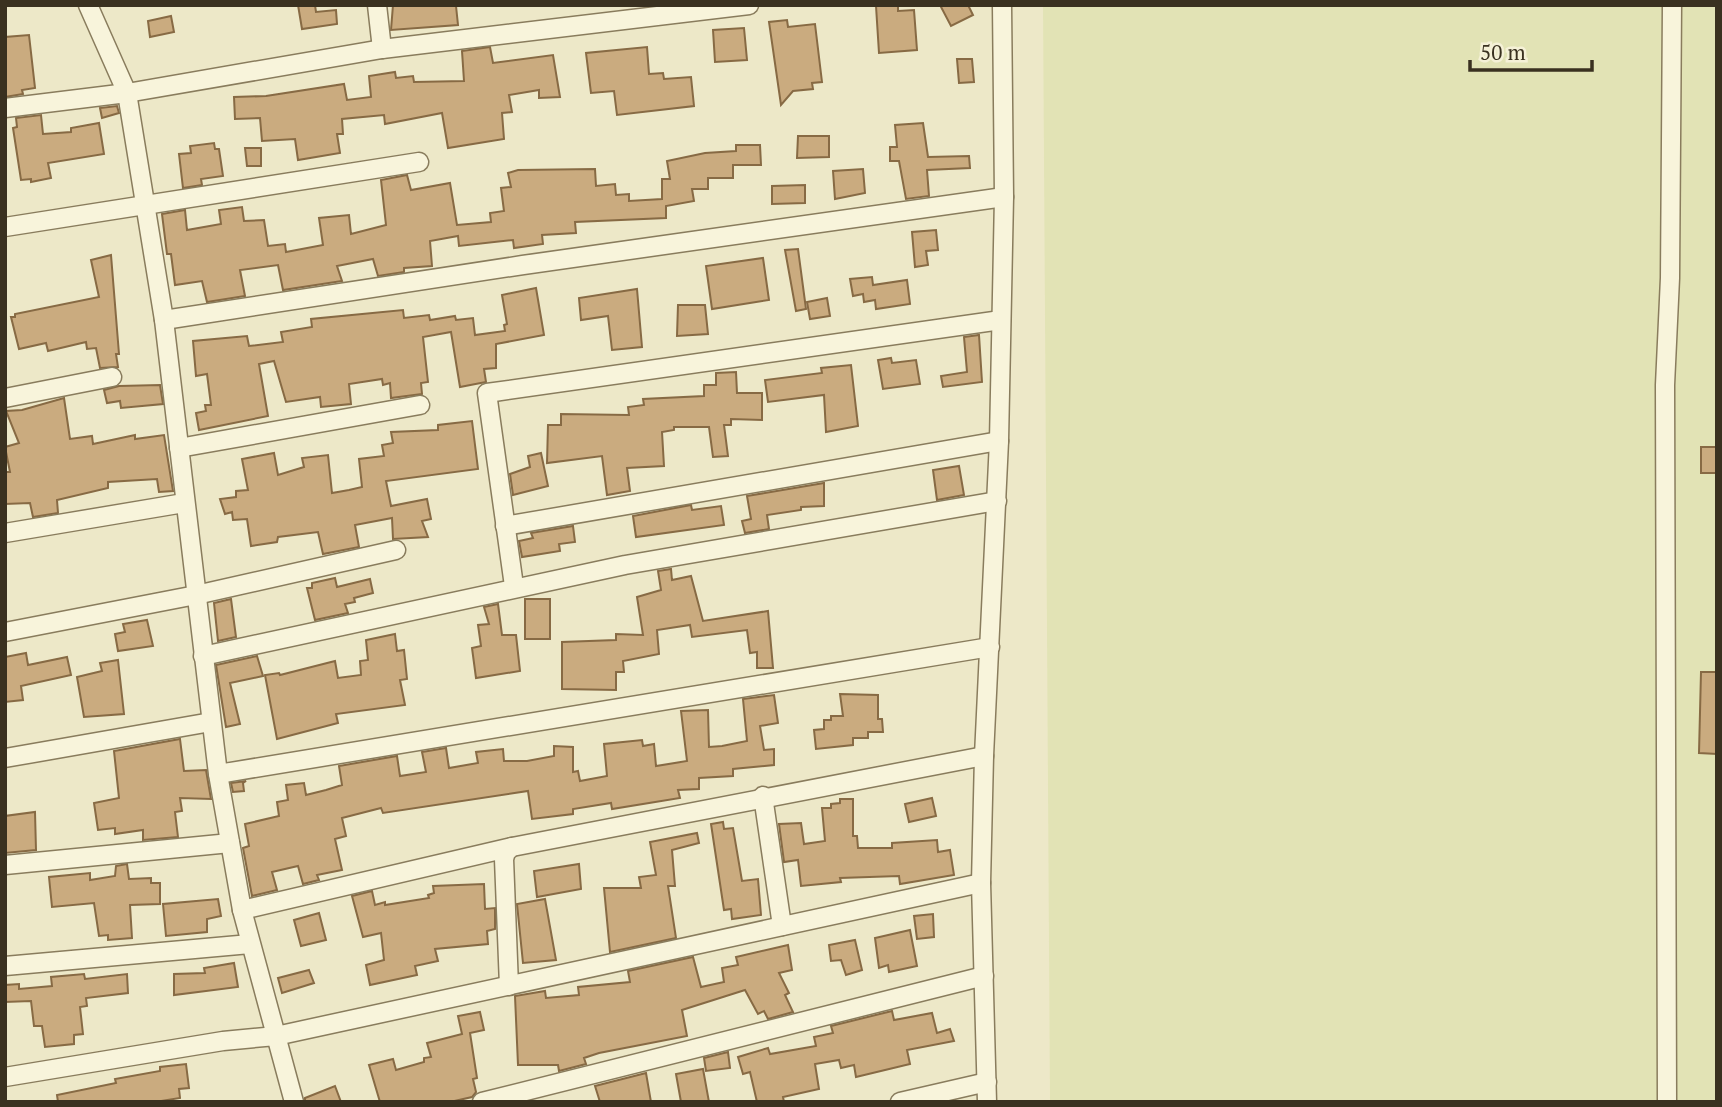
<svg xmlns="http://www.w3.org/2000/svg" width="1722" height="1107" font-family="'PT Serif',serif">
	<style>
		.farmland { fill: #e2e3b5 }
		.building { fill: #caab7f; stroke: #876a44; stroke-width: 2 }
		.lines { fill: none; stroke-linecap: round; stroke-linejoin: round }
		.street-casing { stroke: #897c5d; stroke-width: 21 }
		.street { stroke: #f8f4db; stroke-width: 18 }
	</style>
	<rect width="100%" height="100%" fill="#ede8c8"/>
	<path class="farmland" d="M1043 5H1717V1102H1050Z"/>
	<g class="building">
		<path d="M298 5H315L316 12 336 10 337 24 302 29Z"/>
		<path d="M393 5 456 6 458 25 391 30Z"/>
		<path d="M898 5V11L914 10 917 50 879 53 876 6Z"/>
		<path d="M940 5H968L973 15 951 26Z"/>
		<path d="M171 16 174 32 150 37 148 21Z"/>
		<path d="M787 20 788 27 815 24 822 82 812 83 813 89 793 91 781 105 769 22Z"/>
		<path d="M744 28 747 60 715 62 713 30Z"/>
		<path d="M29 35 35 88 22 90 23 94 5 97V37Z"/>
		<path d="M490 47 493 63 553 55 560 97 539 98V90L509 95 512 112 502 113 504 139 448 148 442 113 385 124 384 115 342 119 343 134H337L340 153 298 160 295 139 262 141 260 118 235 119 234 97 266 96 344 84 347 100 371 97 369 76 395 72 396 78 413 76 414 82 464 81 462 51Z"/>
		<path d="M647 47 649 74 663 73 664 79 691 77 694 106 617 115 614 91 591 93 586 53Z"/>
		<path d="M957 59H972L974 82 959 83Z"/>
		<path d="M117 106 119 113 102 118 100 108Z"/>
		<path d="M41 115 43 134 71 132V128L99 123 104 154 48 163 51 178 31 182V179L21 180 13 128 17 127 16 118Z"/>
		<path d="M923 123 928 157 969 156 970 168 927 170 929 196 906 199 899 161H890V147H897L895 125Z"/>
		<path d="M798 136H829V157L797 158Z"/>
		<path d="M214 143 215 149H219L223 176 201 179 202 185 183 188 179 154 191 153 190 146Z"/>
		<path d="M736 145H760L761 165H733V178H708V189H692L694 201 666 206V218L575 222 576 233 542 235 543 244 514 248 513 240 459 246 458 236 430 241 432 266 404 268V272L378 276 373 259 337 266 342 281 283 290 278 265 240 270 245 296 207 302 202 281 175 285 171 254H167L162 214 185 210 187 230 221 224 219 210 242 207 244 221 264 220 268 246 285 244 286 252 323 245 319 218 349 215 351 234 386 225 381 180 407 175 411 190 450 183 457 225 491 222 490 213 504 211 501 188 511 187 508 173 518 170 595 169 596 186 615 184 616 195 629 194V201L662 199V179H670L667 161 705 153 736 151Z"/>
		<path d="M245 148H261V166H247Z"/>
		<path d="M863 169 865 193 835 199 833 171Z"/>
		<path d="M805 185V203L772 204V186Z"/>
		<path d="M936 230 938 250 926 251 928 265 915 267 912 232Z"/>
		<path d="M798 249 806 309 796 311 785 250Z"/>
		<path d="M111 255 119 354H116L118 367 100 368 96 348 87 349 86 342 48 351 46 343 19 349 11 317H15V314L99 297 91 260Z"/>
		<path d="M763 258 769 300 712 309 706 266Z"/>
		<path d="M872 277 873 285 907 280 910 304 876 309 875 300 864 302 863 294 853 296 850 279Z"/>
		<path d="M536 288 544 335 496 344V368L484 369 486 382 460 387 451 332 423 337 428 382 421 383 422 394 391 398 390 383 383 385 382 379 349 384 351 404 321 407 320 397 286 402 274 361 259 364 268 416 199 430 196 413 206 411 205 405H211L207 374 196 376 193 341 247 336 249 346 283 342 281 332 312 327 311 319 403 310 404 318 429 315 430 320 455 316 456 320 473 318 475 335 505 331 504 325 507 324 502 295Z"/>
		<path d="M637 289 642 347 612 350 608 316 581 320 579 298Z"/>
		<path d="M827 298 830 316 810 319 807 302Z"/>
		<path d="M678 305H705L708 334 677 336Z"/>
		<path d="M979 335 982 382 943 387 941 376 967 372 964 337Z"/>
		<path d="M891 358 892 363 916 360 920 384 883 389 878 360Z"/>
		<path d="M851 365 858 426 826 432 824 395 768 402 765 380 822 373 821 368Z"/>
		<path d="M736 372 737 393H762V420L731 419V425H724L728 456 713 457 709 427H674V430L662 432 664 466 627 468 630 491 607 495 602 456 547 463 548 425H561V414L629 415 628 407 644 405 643 399 704 396V385H716V373Z"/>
		<path d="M160 385 163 404 121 408 120 401 107 403 104 390 119 386Z"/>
		<path d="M64 398 70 439 92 436 93 444 135 435V439L164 435 173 491 159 492 157 479 108 482V488L57 500 58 513 33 517 30 503 5 504V472H10L5 447 19 443 6 411 22 410Z"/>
		<path d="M472 421 478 469 386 481 391 506 427 499 431 519 422 521 428 537 393 539 392 518 355 525 359 547 323 554 318 532 278 537 277 542 251 546 247 519 233 520 232 512 225 514 220 499 236 497V491L248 490 242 459 274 453 278 475 304 467 302 458 328 455 332 493 349 490 362 487 359 459 384 456 382 445 393 443 391 432 438 430V425Z"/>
		<rect x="1701" y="447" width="16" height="26"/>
		<path d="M541 453 548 486 513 495 510 474 530 467 528 456Z"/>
		<path d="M959 466 964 495 937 500 933 470Z"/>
		<path d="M824 483V506L801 507V510L767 515 769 529 745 533 742 521 751 519 747 496Z"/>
		<path d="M691 505 692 510 721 506 724 525 636 537 633 516Z"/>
		<path d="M573 526 575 542 559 544 560 551 522 557 519 541 533 538 531 533Z"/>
		<path d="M671 569 672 580 691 576 703 621 768 611 773 668H757V652L750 653 747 630 692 637 690 625 657 630 659 654 623 661 624 672H616V690L562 689V642L616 640V634L643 635 637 597 661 590 658 571Z"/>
		<path d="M335 578 337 587 370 579 373 593 354 598 355 602 345 604 348 613 315 620 307 588H312V583Z"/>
		<path d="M231 599 236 637 218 641 214 603Z"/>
		<rect x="525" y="599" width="25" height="40"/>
		<path d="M498 604 502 635H516L520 671 476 678 472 648 481 646 478 625 489 624 484 607Z"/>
		<path d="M147 620 153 646 118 651 115 634 125 632 123 624Z"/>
		<path d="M395 634 397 651 404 650 407 679 400 680 405 705 336 714 338 723 277 739 265 675 279 673 280 675 335 661 338 678 361 675 360 661 368 660 366 640Z"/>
		<path d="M26 653 28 665 67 657 71 675 21 686 23 700 5 702V657Z"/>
		<path d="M257 656 263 676 230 683 240 724 226 727 216 665Z"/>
		<path d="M118 660 124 714 84 717 77 677 102 671 100 663Z"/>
		<path d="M1701 672H1717V754L1699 753Z"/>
		<path d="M840 694 878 695V719H882L883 732H868V738H853V745L816 749 814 730 824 729V720H831V716H843Z"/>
		<path d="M774 695 778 723 760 726 764 750 774 749V765L733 769V776L699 778V789L678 790 680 798 612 809 611 803 573 809V814L532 819 528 791 383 813 381 808 342 818 346 836 335 839 342 870 317 875 319 880 303 884 298 866 272 872 277 890 252 896 243 848 249 846 245 824 279 816 277 802 288 800 286 785 304 783 306 795 326 790 342 785 339 766 397 756 400 776 426 772 422 752 446 748 449 768 478 763 476 752 503 749 504 761H527L554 756V746L573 747V772L578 771 580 781 607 776 604 744 642 740 643 746 654 744 656 766 687 761 681 711 708 710 709 747 722 746 747 741 743 699Z"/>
		<path d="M180 739 184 771 206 770 211 799 180 798 182 811 175 812 178 837 143 840V830L115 834V828L98 830 94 803 119 798 114 751Z"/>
		<path d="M246 781 243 783 244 791 233 792 231 783Z"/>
		<path d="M932 798 936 816 909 822 905 804Z"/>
		<path d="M840 799H853V836H857L858 848H892V843L937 840 938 852 950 850 954 875 900 884 899 876 840 878 841 882 801 886 798 860 784 862 779 824 801 823 804 844 825 841 822 808H831V804L840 803Z"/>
		<path d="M35 812 36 850 5 853V816Z"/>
		<path d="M723 822 724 829 733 828 742 881 758 879 761 915 732 919 731 909 724 910 711 824Z"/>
		<path d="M697 833 699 843 672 850 675 886H668L676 938 610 952 604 888H641L639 877 656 875 650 842Z"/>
		<path d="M127 864 129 879 151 878V883H160V904L130 905 132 938 108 940V935L99 936 94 903 52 907 49 877 90 873V880L115 876 116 866Z"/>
		<path d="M579 864 581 889 537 897 534 871Z"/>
		<path d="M484 884 485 909 495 908V929L487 931 488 944 435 949 438 961 415 966 417 975 370 985 366 965 384 960 381 933 363 937 352 896 372 891 375 905 385 902V905L429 898 428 895 434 893 433 886Z"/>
		<path d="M218 899 221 916 207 919V932L166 936 163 904Z"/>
		<path d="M545 899 556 960 523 963 517 904Z"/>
		<path d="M319 913 326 940 301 946 294 920Z"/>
		<path d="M933 914 934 937 917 939 914 916Z"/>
		<path d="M910 930 917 966 889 972 888 965 879 968 875 938Z"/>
		<path d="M855 940 862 970 846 975 841 960 831 961 829 945Z"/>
		<path d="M788 945 792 970 779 973 789 993 785 995 793 1012 768 1019 764 1011 758 1014 745 990 682 1010 687 1036 599 1053 584 1058 586 1064 559 1071 558 1065H518L515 996 545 991 546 998 579 995 578 987 630 982 628 971 693 957 701 987 724 982 722 968 738 965 736 957Z"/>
		<path d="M234 963 238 987 174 995V974L205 973 204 968Z"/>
		<path d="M309 970 314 983 282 993 278 978Z"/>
		<path d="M84 974 85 979 127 974 128 993 86 998 87 1006 80 1007 83 1034 74 1035V1044L45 1047 42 1026H34L31 1001 5 1002V985L19 984V989L52 986 51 977Z"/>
		<path d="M892 1011 894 1020 932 1013 937 1033 950 1029 954 1041 907 1050 910 1064 856 1077 854 1065 841 1068 839 1060 815 1064 819 1089 783 1097 784 1102H757L750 1072 743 1074 738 1057 768 1048 770 1054 816 1046 814 1037 833 1033 831 1026Z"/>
		<path d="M480 1012 484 1030 470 1033 477 1078 473 1079 476 1092 472 1097 450 1102H380L369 1065 393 1059 396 1070 424 1062V1058L431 1057 427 1043 462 1034 458 1016Z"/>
		<path d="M728 1052 730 1068 706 1071 704 1058Z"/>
		<path d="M186 1064 189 1088 179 1089 180 1098 155 1102H58L57 1095 116 1083 115 1079 160 1071V1067Z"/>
		<path d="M703 1069 709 1102H681L676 1074Z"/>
		<path d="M646 1073 651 1102H600L595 1086Z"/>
		<path d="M335 1086 341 1102H305V1098Z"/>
	</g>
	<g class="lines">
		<defs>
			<g id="street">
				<path d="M88 5 127 93 164 320 218 774 242 910 294 1102"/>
				<path d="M377 5 382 49"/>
				<path d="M5 108 127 93 382 49 749 5"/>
				<path d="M5 227 419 162"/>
				<path d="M164 320 523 265 1004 197"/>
				<path d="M5 398 112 377"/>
				<path d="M179 448 420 405"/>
				<path d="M505 526 999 441"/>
				<path d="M5 533 184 503"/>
				<path d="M514 586 487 393 1001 320"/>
				<path d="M5 632 196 595 396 550"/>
				<path d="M203 656 625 565 997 501"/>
				<path d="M5 758 211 722"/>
				<path d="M218 774 990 647"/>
				<path d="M763 796 782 926"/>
				<path d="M5 865 230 843"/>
				<path d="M242 910 512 847"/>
				<path d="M5 966 250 944"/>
				<path d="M509 986 504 859 506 852 512 847 984 756"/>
				<path d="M5 1077 223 1041 276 1036 981 883"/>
				<path d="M482 1102 984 976"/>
				<path d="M900 1102 987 1082"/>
				<path d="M987 1102 981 883 984 756 999 441 1004 197 1002 5"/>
				<path d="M1667 1102 1665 385 1670 278 1672 5"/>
			</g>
		</defs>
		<use href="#street" class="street-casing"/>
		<use href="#street" class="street"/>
	</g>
	<rect width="1722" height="1107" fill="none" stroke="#3a3120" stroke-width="14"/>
	<path d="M1470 60v10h122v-10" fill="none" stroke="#3a3120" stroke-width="3.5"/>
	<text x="1480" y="60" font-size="21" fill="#3a3120" stroke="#f5f1d7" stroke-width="5" paint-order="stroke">50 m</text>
</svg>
